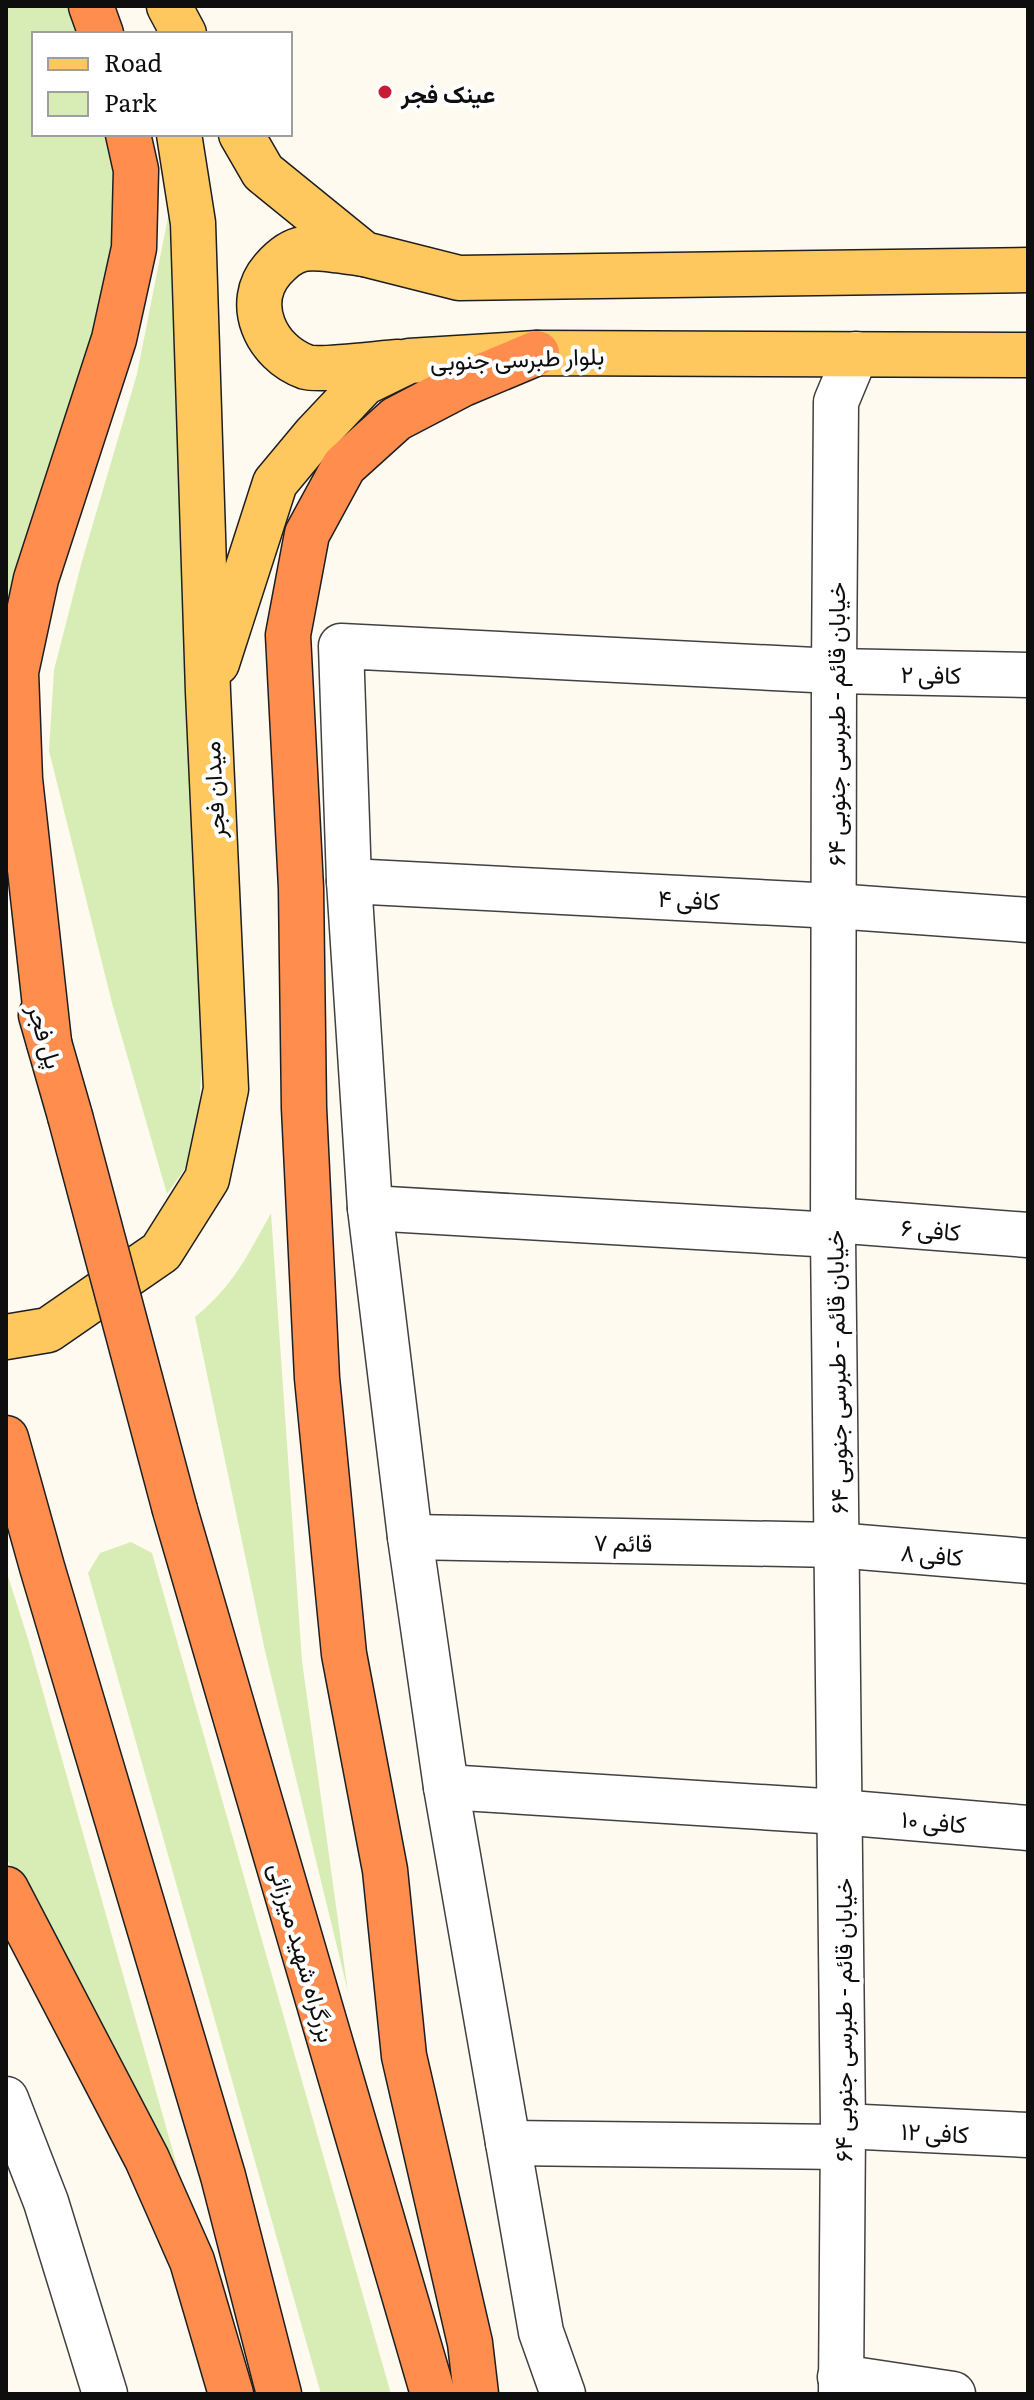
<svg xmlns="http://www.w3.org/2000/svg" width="1034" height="2400" font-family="Literata,Vazirmatn,serif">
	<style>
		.green { fill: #d8edb6 }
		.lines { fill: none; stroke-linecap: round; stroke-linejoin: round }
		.minor-casing { stroke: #414141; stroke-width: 47 }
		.major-casing { stroke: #1f1f1f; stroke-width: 47 }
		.highway-casing { stroke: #1f1f1f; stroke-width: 47 }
		.minor { stroke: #fff; stroke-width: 44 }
		.major { stroke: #ffc85f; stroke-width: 44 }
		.highway { stroke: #fe8d4e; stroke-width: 44 }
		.highway-bridge-casing { stroke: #1f1f1f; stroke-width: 47; stroke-linecap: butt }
		.highway-bridge { stroke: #fe8d4e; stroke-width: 44 }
		.poi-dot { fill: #c81c35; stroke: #fff; stroke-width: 3 }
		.labels { text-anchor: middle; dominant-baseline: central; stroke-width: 8; stroke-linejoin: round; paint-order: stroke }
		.poi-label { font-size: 24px; font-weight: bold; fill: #0e0e0e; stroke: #fff; text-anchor: start }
		.street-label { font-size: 24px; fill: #0e0e0e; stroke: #fff }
	</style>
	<rect width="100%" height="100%" fill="#fffaef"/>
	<g class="green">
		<path d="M6 6H67L81 34H34V134H113L119 189 115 241 92 355 6 633Z"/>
		<path d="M169 212 174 348 184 502 203 1044 198 1128 188 1164 167 1194 112 1003 49 751 54 670 82 561 137 374Z"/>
		<path d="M271 1213 302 1661 348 1992 265 1651 195 1317C234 1285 247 1256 271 1213Z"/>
		<path d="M131 1542 152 1553 391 2394H321L88 1573 100 1553Z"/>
		<path d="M6 1570 28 1639 189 2208 6 1857Z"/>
	</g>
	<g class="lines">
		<defs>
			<g id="minor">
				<path d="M349 881 834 906 1028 920"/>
				<path d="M370 1208 833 1235"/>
				<path d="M833 1220 1028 1235"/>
				<path d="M410 1537 836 1545 1028 1561"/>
				<path d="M446 1787 839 1812 1028 1828"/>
				<path d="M6 2099 46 2202 105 2394"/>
				<path d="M843 2126 1028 2135"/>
				<path d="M508 2143 842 2147"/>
				<path d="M840 2377 953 2394"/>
				<path d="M563 2394 541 2332 446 1787 410 1537 370 1208 349 881 341 646 834 671 1028 675"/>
				<path d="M841 2394 843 2126 833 1235 834 671 836 402 856 354"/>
			</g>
			<g id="major">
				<path d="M169 6 184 34"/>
				<path d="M241 134 263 172 364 254 459 278 1028 270"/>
				<path d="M364 254C349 252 317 246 303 249 291 251 281 260 273 269 243 303 266 353 306 367 320 371 380 363 398 362"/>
				<path d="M217 663 275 483 315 435 364 383 409 361 537 353 1028 355"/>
				<path d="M6 1337 48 1330 161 1252 207 1179 226 1089 208 692 193 223 179 134"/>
			</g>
			<g id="highway">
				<path d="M91 6 101 34"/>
				<path d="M41 1015 70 1116"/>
				<path d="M49 1042 20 779 16 672 36 579 114 339 134 248 136 170 128 134"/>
				<path d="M6 1438 42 1567 223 2176 279 2394"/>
				<path d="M175 1510 433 2394"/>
				<path d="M6 1889 147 2159 192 2261 231 2394"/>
				<path d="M476 2394 470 2343 404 2056 385 1870 344 1654 317 1378 304 1108 301 888 288 635 307 534 344 466 396 419 463 384 537 353"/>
			</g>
		</defs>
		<use href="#minor" class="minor-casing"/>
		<use href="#major" class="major-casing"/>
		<use href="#highway" class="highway-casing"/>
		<use href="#minor" class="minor"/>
		<use href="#major" class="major"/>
		<use href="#highway" class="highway"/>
		<defs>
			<path id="highway-bridge" d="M70 1116 175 1510"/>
		</defs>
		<use href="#highway-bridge" class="highway-bridge-casing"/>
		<use href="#highway-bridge" class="highway-bridge"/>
	</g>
	<circle class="poi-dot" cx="385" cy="92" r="8"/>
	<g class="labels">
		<g class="poi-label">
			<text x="401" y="92">عینک فجر</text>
		</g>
		<g class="street-label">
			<text transform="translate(517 357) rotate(-2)">بلوار طبرسی جنوبی</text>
			<text transform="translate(931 673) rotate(1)">کافی ۲</text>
			<text transform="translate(834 724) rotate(-90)">خیابان قائم - طبرسی جنوبی ۶۴</text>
			<text transform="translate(212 790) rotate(-93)">میدان فجر</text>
			<text transform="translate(689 898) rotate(3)">کافی ۴</text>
			<text transform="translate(47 1036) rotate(73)">پل فجر</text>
			<text transform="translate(931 1228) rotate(5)">کافی ۶</text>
			<text transform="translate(835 1372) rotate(-91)">خیابان قائم - طبرسی جنوبی ۶۴</text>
			<text transform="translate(623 1541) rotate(1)">قائم ۷</text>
			<text transform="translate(932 1553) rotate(5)">کافی ۸</text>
			<text transform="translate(934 1820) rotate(5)">کافی ۱۰</text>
			<text transform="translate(304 1952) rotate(74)">بزرگراه شهید میرزائی</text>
			<text transform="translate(841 2020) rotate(-90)">خیابان قائم - طبرسی جنوبی ۶۴</text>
			<text transform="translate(935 2131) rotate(3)">کافی ۱۲</text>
		</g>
	</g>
	<rect width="1034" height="2400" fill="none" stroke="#0e0e0e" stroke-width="16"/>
	<rect x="32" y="32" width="260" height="104" fill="#ffffff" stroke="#9f9f9f" stroke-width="2"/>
	<rect x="48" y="58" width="40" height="12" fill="#ffc85f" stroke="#9f9f9f" stroke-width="2"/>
	<text x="104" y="72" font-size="24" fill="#0e0e0e">Road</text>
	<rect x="48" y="92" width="40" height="24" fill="#d8edb6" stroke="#9f9f9f" stroke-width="2"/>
	<text x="104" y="112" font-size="24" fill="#0e0e0e">Park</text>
</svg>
